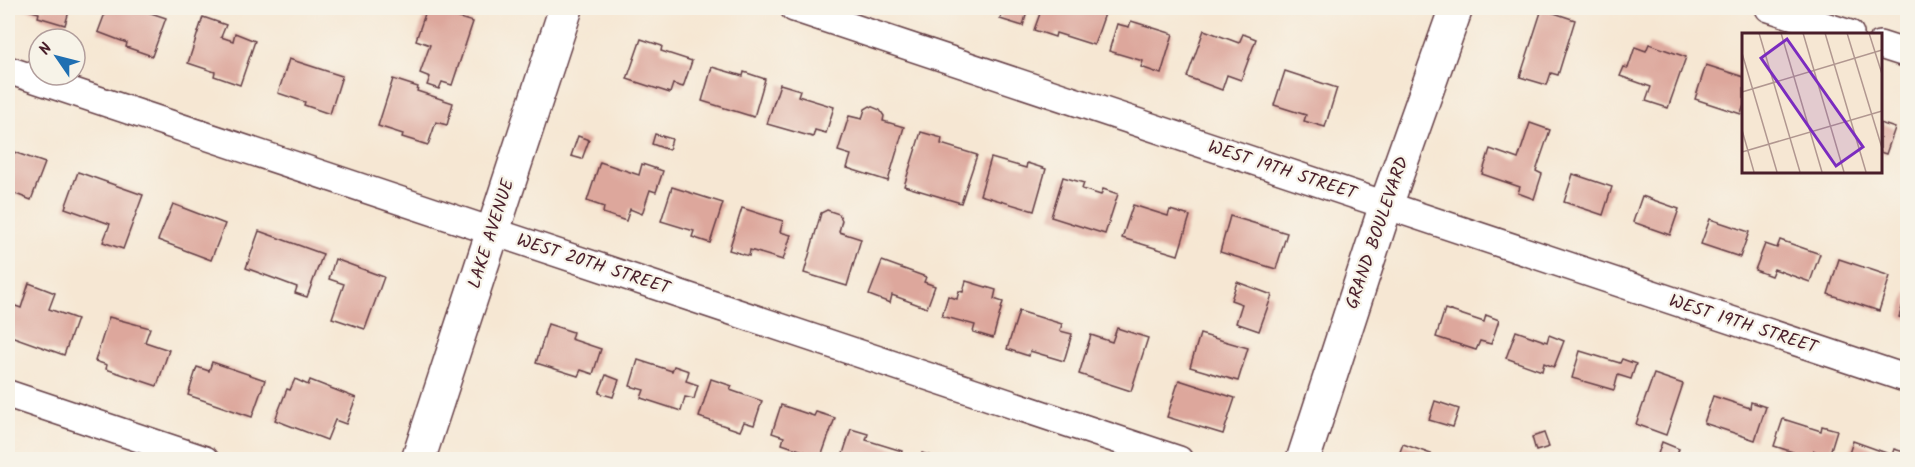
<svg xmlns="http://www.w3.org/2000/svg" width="1915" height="467" font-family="Kalam,sans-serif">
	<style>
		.building { fill: #dda79c }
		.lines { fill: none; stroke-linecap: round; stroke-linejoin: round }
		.minor-casing { stroke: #643d44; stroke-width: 30 }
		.tertiary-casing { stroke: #643d44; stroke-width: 36 }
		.minor { stroke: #fff; stroke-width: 27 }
		.tertiary { stroke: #fff; stroke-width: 33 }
		.labels { text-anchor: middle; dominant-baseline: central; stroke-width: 4.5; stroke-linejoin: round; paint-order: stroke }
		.street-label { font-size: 18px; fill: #4a1f2b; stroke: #f7f3e8 }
		.inset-road { fill: none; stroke: #b19790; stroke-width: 1.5 }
		.view { fill: #7b2cbf; fill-opacity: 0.15; stroke: #7b2cbf; stroke-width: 3 }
		.inset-edge { fill: none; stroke: #4a1f2b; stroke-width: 3 }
	</style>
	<rect width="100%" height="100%" fill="#f7f3e8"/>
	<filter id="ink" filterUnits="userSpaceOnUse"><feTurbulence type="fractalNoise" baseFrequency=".0167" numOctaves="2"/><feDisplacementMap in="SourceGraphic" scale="12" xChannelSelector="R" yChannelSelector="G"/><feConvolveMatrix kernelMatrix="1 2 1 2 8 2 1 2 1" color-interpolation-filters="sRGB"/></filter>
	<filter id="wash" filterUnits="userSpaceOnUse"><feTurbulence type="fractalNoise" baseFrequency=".008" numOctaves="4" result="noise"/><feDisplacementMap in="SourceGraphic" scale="24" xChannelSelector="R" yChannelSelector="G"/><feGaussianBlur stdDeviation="1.35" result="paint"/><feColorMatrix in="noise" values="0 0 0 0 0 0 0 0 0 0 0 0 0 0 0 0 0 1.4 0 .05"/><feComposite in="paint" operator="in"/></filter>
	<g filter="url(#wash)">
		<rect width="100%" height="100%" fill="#f6e7d3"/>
		<g id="blocks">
			<g class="building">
				<path d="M21 8H70L65 25 38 17 39 13Z"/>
				<path d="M107 8H136L166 18 152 56 126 47 127 43 98 32Z"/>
				<path d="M427 8 473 22 452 85 442 82 439 89 427 85 430 77 420 73 430 45 416 40Z"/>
				<path d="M477 8H498L495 14Z"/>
				<path d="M990 8H1028L1023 26 1000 19 1002 11Z"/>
				<path d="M1042 8H1107L1094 45 1056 33 1055 37 1034 30Z"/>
				<path d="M1542 9 1575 20 1558 75 1551 73 1547 85 1520 77Z"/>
				<path d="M203 17 226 25 221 37 233 41 235 33 255 41 240 85 214 76 215 72 188 63Z"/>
				<path d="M1131 21 1173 34 1161 74 1141 67 1143 61 1109 51 1117 24 1129 27Z"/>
				<path d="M1204 30 1239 43 1243 34 1256 39 1241 80 1227 75 1222 90 1187 77Z"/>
				<path d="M641 39 662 46 661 51 692 61 683 87 673 84 670 93 627 79Z"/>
				<path d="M1649 44 1686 57 1668 108 1646 101 1651 87 1620 76 1624 67 1628 68 1635 47 1646 51Z"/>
				<path d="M289 59 342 76 330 114 304 105 305 102 278 93Z"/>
				<path d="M1706 65 1744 77V105L1741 114 1695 99Z"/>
				<path d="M712 67 743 76 744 72 765 79 754 117 702 101Z"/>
				<path d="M1285 71 1337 88 1325 127 1304 121 1306 115 1274 105Z"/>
				<path d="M393 79 418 87 417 91 453 103 447 125 436 122 428 145 402 137 403 134 378 126Z"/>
				<path d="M780 84 800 90 798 96 834 107 826 133 815 130 813 137 767 124Z"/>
				<path d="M870 106 880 110 884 116 883 121 904 127 888 181 847 168 851 155 838 151 849 116 862 119 865 109Z"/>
				<path d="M1530 123 1550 130 1536 171 1542 174 1534 199 1518 193 1520 187 1482 174 1490 149 1518 159Z"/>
				<path d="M1880 123 1895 128 1886 154 1880 152Z"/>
				<path d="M921 132 942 138 941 144 977 155 961 203 904 186Z"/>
				<path d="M655 134 672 139 669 150 652 144Z"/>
				<path d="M578 136 589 140 582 159 571 156Z"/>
				<path d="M8 150 45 163 31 200 8 191Z"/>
				<path d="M991 158 1026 168 1027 163 1046 169 1034 211 980 195Z"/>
				<path d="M600 162 639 175 642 164 663 171 656 192 650 190 642 214 630 209 626 221 603 213 604 207 587 201Z"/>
				<path d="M78 172 143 195 123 249 103 242 110 224 65 208Z"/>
				<path d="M1573 174 1612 187 1603 215 1564 202Z"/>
				<path d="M1063 177 1084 183 1082 189 1101 195 1103 189 1118 194 1105 234 1051 217Z"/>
				<path d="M672 187 723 203 710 243 692 237 694 231 661 221Z"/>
				<path d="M1642 196 1679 209 1670 235 1633 222Z"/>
				<path d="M173 204 225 224 211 260 158 240Z"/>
				<path d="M1133 205 1168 216 1170 210 1190 216 1178 255 1122 238Z"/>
				<path d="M742 208 783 221 780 232 791 235 783 260 750 250 749 256 729 250Z"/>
				<path d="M827 210 839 214 842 220 839 232 861 239 847 286 804 273 821 213Z"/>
				<path d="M1230 216 1287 233 1276 269 1220 252Z"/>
				<path d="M1710 219 1749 232 1740 257 1701 244Z"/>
				<path d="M259 231 323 254 307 297 295 293 297 287 246 268Z"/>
				<path d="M1780 240 1820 254 1810 282 1774 269 1771 276 1755 270 1765 244 1777 248Z"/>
				<path d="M335 259 384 277 365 329 332 318 344 284 329 279Z"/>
				<path d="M1839 259 1890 276 1879 311 1828 294Z"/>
				<path d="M882 261 926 277 924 282 935 286 927 308 892 295 890 303 869 295Z"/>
				<path d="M966 281 996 290 994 299 1003 302 993 338 973 332 975 325 942 316 948 296 957 299 959 291 963 292Z"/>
				<path d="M1237 282 1272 295 1259 331 1236 323 1242 304 1231 300Z"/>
				<path d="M29 283 55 293 49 309 77 319 64 355 8 335V311L10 304 21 308Z"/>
				<path d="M1907 292H1908V320L1899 317Z"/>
				<path d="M1445 309 1484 322 1486 315 1499 320 1491 344 1480 341 1476 350 1436 337Z"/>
				<path d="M1019 311 1062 324 1060 331 1072 334 1064 361 1030 351 1029 356 1007 349Z"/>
				<path d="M109 317 150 328 145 342 169 350 157 386 106 369 107 365 95 361Z"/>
				<path d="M548 324 573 332 571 339 601 349 593 374 581 370 578 376 536 363Z"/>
				<path d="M1117 328 1148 338 1131 391 1079 374 1091 335 1112 342Z"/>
				<path d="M1516 331 1547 342 1549 335 1564 341 1554 367 1544 363 1542 371 1506 358Z"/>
				<path d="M1200 334 1248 348 1238 381 1190 367Z"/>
				<path d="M1580 351 1620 363 1622 359 1636 364 1631 379 1618 375 1614 390 1572 378Z"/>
				<path d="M638 360 672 371 674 366 689 371 686 381 698 385 694 399 685 397 681 411 641 398 644 390 630 386Z"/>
				<path d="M212 362 265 380 252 417 188 395 197 367 209 371Z"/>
				<path d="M1654 374 1683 384 1666 435 1636 424Z"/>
				<path d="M606 375 619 380 613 397 599 393Z"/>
				<path d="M295 379 308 385 310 380 356 398 346 424 335 420 327 440 275 420 287 389 290 390Z"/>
				<path d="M711 379 732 386 730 390 762 401 754 425 744 422 740 431 699 417Z"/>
				<path d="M1179 380 1235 398 1223 434 1167 417Z"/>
				<path d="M1713 396 1750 408 1751 402 1766 407 1755 440 1704 423Z"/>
				<path d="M1435 401 1459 409 1453 427 1429 420Z"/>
				<path d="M781 405 814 416 816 412 835 418 821 457 782 444 784 437 772 433Z"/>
				<path d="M1783 419 1821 431 1822 426 1837 430 1829 456 1814 451 1812 460H1791L1793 452 1774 446Z"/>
				<path d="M851 429 868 434 866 440 902 451 899 460H841Z"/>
				<path d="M1544 433 1549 447 1536 451 1532 437Z"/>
				<path d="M1853 441 1892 455 1894 449 1907 453 1905 460H1847Z"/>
				<path d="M1662 442 1679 449 1675 460 1658 454Z"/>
				<path d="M1403 444 1445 459V460H1397Z"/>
				<path d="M922 453 941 459V460H920Z"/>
			</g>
		</g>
	</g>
	<g filter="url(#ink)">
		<use href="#blocks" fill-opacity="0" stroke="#643d44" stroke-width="1.5"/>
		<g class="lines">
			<defs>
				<g id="minor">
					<path d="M794 8 1908 379"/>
					<path d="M1769 8 1850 34"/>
					<path d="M1880 45 1908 54"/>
					<path d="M8 70 1179 460"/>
					<path d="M8 394 205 460"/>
				</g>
				<g id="tertiary">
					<path d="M418 460 566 8"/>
					<path d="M1303 460 1386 205 1456 8"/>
				</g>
			</defs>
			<use href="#minor" class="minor-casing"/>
			<use href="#tertiary" class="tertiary-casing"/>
			<use href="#minor" class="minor"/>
			<use href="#tertiary" class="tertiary"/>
		</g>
	</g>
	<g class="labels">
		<g class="street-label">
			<text transform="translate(1282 171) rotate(18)">WEST 19TH STREET</text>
			<text transform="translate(1378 233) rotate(-71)">GRAND BOULEVARD</text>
			<text transform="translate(492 234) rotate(-72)">LAKE AVENUE</text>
			<text transform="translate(593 265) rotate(18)">WEST 20TH STREET</text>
			<text transform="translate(1743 325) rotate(18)">WEST 19TH STREET</text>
		</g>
	</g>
	<g transform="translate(1742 33)">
		<rect width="140" height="140" fill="#f6e7d3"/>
		<path class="inset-road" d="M17 0 58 139M39 0 80 139M61 0 102 139M83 0 124 139M105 0 140 115M127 0 140 41M0 20 35 139M0 59 140 17M0 97 12 139M0 119 140 78"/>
		<path class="view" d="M45 6 121 114 94 133 19 25Z"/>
		<rect width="140" height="140" class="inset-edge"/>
	</g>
	<rect width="1915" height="467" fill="none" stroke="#f7f3e8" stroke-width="30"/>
	<g transform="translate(57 57) rotate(305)"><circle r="28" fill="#f7f3e8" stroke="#b29e9c" stroke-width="1.5"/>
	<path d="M0-4.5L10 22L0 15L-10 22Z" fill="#1f6fb2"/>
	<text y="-9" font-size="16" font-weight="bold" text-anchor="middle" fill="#4a1f2b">N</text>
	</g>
</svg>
